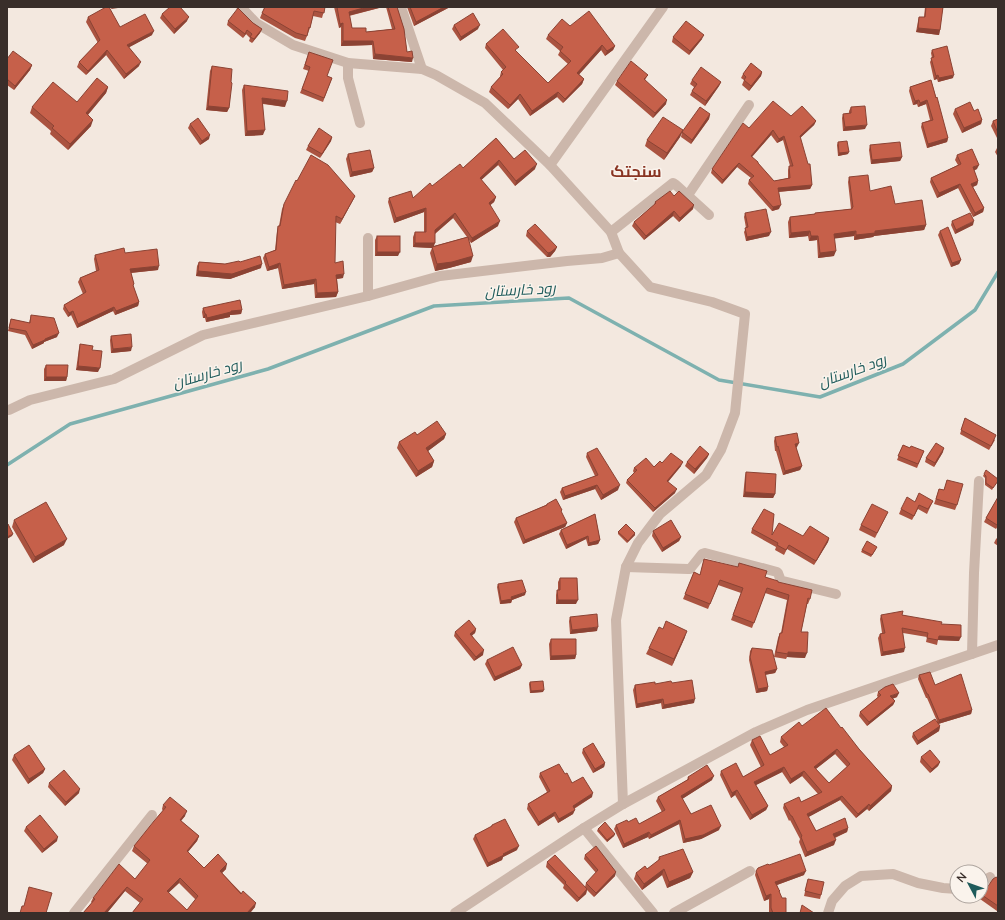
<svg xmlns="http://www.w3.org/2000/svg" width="1005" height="920" font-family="Lato,Cairo,sans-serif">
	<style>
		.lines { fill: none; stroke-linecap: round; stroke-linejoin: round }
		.stream { stroke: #7eb1af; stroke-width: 3.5 }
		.minor { stroke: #ccb7ab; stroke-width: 10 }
		.tertiary { stroke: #ccb7ab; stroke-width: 10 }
		.wall { fill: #aa5340; fill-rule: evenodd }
		.shaded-wall { fill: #8b4334 }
		.building { fill: #c6604a; stroke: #8b4334; fill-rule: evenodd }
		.labels { text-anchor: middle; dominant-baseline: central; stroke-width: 3; stroke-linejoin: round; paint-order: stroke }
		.water-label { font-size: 15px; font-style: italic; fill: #1f5b5b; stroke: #faf3ec }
		.quarter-label { font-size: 16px; font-weight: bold; fill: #893422; stroke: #faf3ec }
	</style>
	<rect width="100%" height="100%" fill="#f3e8df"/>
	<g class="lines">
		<path class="stream" d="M7 465 70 424 268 369 434 306 569 298 719 380 820 397 903 364 975 310 998 272"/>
		<g class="minor">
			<path d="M241 7 256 23 293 45 348 63 422 69 401 7"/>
			<path d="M348 63V78L360 123"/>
			<path d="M550 165 663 7"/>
			<path d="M688 195 749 105"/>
			<path d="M611 232 673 183 676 185 709 215"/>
			<path d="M368 238V296"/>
			<path d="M7 410H9L30 400 114 379 203 335 368 296 440 276 567 261 602 258 619 253"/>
			<path d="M626 567 688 569H690L702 554 705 553 777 572 778 573 781 581H783L836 594"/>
			<path d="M972 654 974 573 979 481"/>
			<path d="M584 828 653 913"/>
			<path d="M981 882 990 877"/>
			<path d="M74 913 152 815"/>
			<path d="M674 913 750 871"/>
			<path d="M828 913 832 901 845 886 861 876 893 874 918 883 943 888 957 889"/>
		</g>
		<g class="tertiary">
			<path d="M422 69 436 75 485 103 550 165 611 232 619 253 650 287 712 302 745 314 735 413 721 450 706 475 660 514 638 543 626 567 616 620 623 804"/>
			<path d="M455 913 584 828 623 804 756 732 807 710 998 645"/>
		</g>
	</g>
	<g class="wall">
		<path d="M262 7H325L322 18 313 16 310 28 305 41 295 38 260 18 264 8Z"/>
		<path d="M334 7H379V8L349 16 352 28 366 32 392 29 386 7H397L404 29V30L407 52 412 62 373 59 372 45 341 46V27L339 28Z"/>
		<path d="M407 7H450L414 26Z"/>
		<path d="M925 7H943L939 35 916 32 918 21 919 17H924Z"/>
		<path d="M162 14 187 21 174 34 160 18Z"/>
		<path d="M88 17 120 27 152 35 129 47 139 66 124 79 106 55 86 75 77 67 79 62 98 43 86 22Z"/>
		<path d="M228 21 253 23 262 29 260 33 252 43 249 41 250 38 246 34 243 38 227 25Z"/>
		<path d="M454 25 478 29 460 41 452 29Z"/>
		<path d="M570 26 615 46 613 50 605 56 601 50 579 74 584 79 582 84 563 103 557 97 530 116 518 99 508 109 489 92 491 87 500 77V76L501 72 503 70 485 48 486 44 517 52H516L548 83 568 64 558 55 560 51 546 39 548 35Z"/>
		<path d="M673 37 702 39 689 55 672 42Z"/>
		<path d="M932 50 953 78 938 82 937 79 934 80 930 62 932 58 931 53Z"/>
		<path d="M309 52 327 76 332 78 323 102 300 93 309 71 303 69Z"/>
		<path d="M7 59 32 65 30 70 14 90 7 85Z"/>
		<path d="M212 66 231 82 229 108 227 112 206 110 210 71Z"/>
		<path d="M762 72 761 76 749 91 742 85 744 80 741 78 743 74Z"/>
		<path d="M648 75 645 80 666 104 653 118 615 85 617 81Z"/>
		<path d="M692 80 721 82 719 86 705 106 690 95 694 87 690 84Z"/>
		<path d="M931 80 948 138 947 142 927 148 921 127 922 123 930 120 926 104 918 107 917 104 913 105 909 91 910 87Z"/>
		<path d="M244 85 285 107 263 104V135L245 136 242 90Z"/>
		<path d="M108 87 106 93 88 115 91 126 68 150 50 134 51 131 30 113 32 107 77 102Z"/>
		<path d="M851 107 865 129 843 131 842 118 843 114 849 113V111Z"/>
		<path d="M955 109 974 111 982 120 981 124 962 133 953 114Z"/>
		<path d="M710 114 709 119 691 144 681 137 682 132Z"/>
		<path d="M791 116 816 121 814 125 800 138 812 185 810 189 778 192 779 209 772 211 748 184 749 180 751 178 737 167 722 184 711 173 712 169 749 128ZM771 135 777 143 783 140 790 166H789L788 170V178L774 181 752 157Z"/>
		<path d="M998 119V140L991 126 993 121Z"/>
		<path d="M190 124 209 139 200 145 188 128Z"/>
		<path d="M683 130 680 137 664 160 645 146 647 140Z"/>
		<path d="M332 137 331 141 320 158 306 150 308 146Z"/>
		<path d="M496 138 514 159 535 169 515 186 498 165 481 180 496 197 494 202 490 205 498 226 471 243 469 240 471 262 449 268 435 271 430 253 432 248 413 247V237L415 232H424V212L394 223 388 202 389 198H413L463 168ZM453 218 467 237 434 246 435 234Z"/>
		<path d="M838 142 848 154 838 156 837 145Z"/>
		<path d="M870 145 902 157 900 161 871 164 869 150Z"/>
		<path d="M998 147V157L995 152 997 148Z"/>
		<path d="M348 154 374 168 372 172 350 177 346 159Z"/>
		<path d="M957 155 977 169 974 170 978 181 977 185 973 187 984 208 983 212 973 217 958 188 937 198 930 182 931 178 958 165 955 160Z"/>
		<path d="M849 177 870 191 895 204 926 225 924 230 874 236 873 237 854 240V236L834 238V256L818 258 817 240 809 241 808 236 789 238 788 222 790 217 815 214V213L851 209 848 182Z"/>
		<path d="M355 196 353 200 340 224 335 222V263L343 278 337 279 338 292 336 297 315 298 314 284 282 289 278 268 267 271 263 258 265 254 275 250 277 231 278 226H279L282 209 284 204Z"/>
		<path d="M674 196 693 209 679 222 673 216 644 240 632 226 634 222 654 205 655 202Z"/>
		<path d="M745 213 769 236 746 241 744 232 746 228 744 217Z"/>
		<path d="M952 221 973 225 955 234 951 225Z"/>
		<path d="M527 231 557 247 555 251 550 257H547L526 236Z"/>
		<path d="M940 231 961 260 959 264 951 267 938 235Z"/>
		<path d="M377 236 398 256H375V240Z"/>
		<path d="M125 253 158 270 131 273 134 284 133 286 139 302 138 306 115 315 113 311 77 328 71 315 68 317 63 309 64 305 83 294 78 282 80 278 96 271 94 259 95 255Z"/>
		<path d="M199 262 225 264 240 262 261 268 230 279 196 276 197 266Z"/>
		<path d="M203 308 242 310 241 314 230 315V317L206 322 205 318H203L202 312Z"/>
		<path d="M31 315 57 337 44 342V343L32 349 25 335 8 331 11 319 29 323Z"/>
		<path d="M111 336 131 351 111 353 110 340Z"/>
		<path d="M80 344 92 350 98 372 76 370 79 348Z"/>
		<path d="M46 365 67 377 66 381H44V369Z"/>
		<path d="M965 418 995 440 989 450 960 434Z"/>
		<path d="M446 434 444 439 428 451 434 461 432 467 416 477 397 448 399 442 417 435Z"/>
		<path d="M775 437 797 447 796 448 802 466 800 470 783 475 776 451H775L774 441Z"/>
		<path d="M903 445 910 448 924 451 917 468 897 460Z"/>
		<path d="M943 452 934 467 925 462 926 458Z"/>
		<path d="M587 453 618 490 601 500 595 489 563 500 560 492 562 488 595 476 586 457Z"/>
		<path d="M709 454 707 458 694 474 685 466 687 462Z"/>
		<path d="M662 463 681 466 668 482 675 493 653 512 626 483 627 480 634 473 633 471 634 468 654 467Z"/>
		<path d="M746 472 775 494 773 498 743 497 745 476Z"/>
		<path d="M984 474 998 479 992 490 985 485V478L983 476Z"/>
		<path d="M947 480 957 505 955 510 934 504 939 489 944 490Z"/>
		<path d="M998 497V526L996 529 984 522 986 518Z"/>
		<path d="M933 501 927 514 918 509 912 520 899 514 901 509 915 502Z"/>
		<path d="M547 504 562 510 561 512 567 523 565 527 523 544 514 522 516 518 546 505Z"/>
		<path d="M888 512 875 538 859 530 861 525Z"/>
		<path d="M595 514 600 540 598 544 588 546 586 539 566 549 559 534 561 530Z"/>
		<path d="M14 520 64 545 33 563 12 527Z"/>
		<path d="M752 529 772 535 829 538 828 542 814 565 787 549 784 555 775 550 776 547 751 533Z"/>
		<path d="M653 531 681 537 679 541 662 552 652 536Z"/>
		<path d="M618 532 635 535 627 543 618 534Z"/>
		<path d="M998 537V546L994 543 996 539Z"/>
		<path d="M876 549 871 557 861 552 862 550Z"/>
		<path d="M704 559 765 577 778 582 810 599 808 604H807L801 632 805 658 787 657 786 659 774 657 778 638 780 633H781L787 600 765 593 752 628 731 620 741 593 718 585 708 609 683 599 694 572 700 575Z"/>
		<path d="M560 578 576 604H556V595L557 590H558V582Z"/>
		<path d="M498 584 525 595 512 600 511 603 500 604 497 587Z"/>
		<path d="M881 615H902L941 624 959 641 938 640 937 645 926 642 927 637 903 633 904 652 881 656 878 638 880 634 882 633 880 619Z"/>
		<path d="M570 617 597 631 570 634 569 621Z"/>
		<path d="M476 629 475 633 472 635 483 655 474 661 454 636 455 632Z"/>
		<path d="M685 637 672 666 646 654 649 648Z"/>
		<path d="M551 639 576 655 575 659 550 660 549 644Z"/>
		<path d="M752 648 777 669 775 673 765 675 768 687 767 691 756 693 749 660 750 651Z"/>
		<path d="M487 660 522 665 520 669 494 681 485 664Z"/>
		<path d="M919 675 935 685 972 710 971 714 938 724 940 726 939 731 917 745 912 737 913 733 937 721 927 698H926L918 679Z"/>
		<path d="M530 682 543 692 530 693 529 684Z"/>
		<path d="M672 683 694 703 662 709 661 703 636 708 633 690 635 685Z"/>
		<path d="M878 692 897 697 892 699 895 701 893 705 867 726 859 716 860 712 878 697 877 696Z"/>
		<path d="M802 726 841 728 859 749 892 786 891 791 869 811 867 809 856 818 840 800 808 817 816 831 848 828 847 832 835 838 834 845 805 857 799 842 800 839 790 820 789 821 783 808 784 804 801 802 818 794 802 776 790 784 782 772 756 785 768 806 766 810 750 820 735 795 731 798 720 775 721 771 743 777 761 767 750 745 752 740 770 755 784 747 780 742 781 737ZM835 754 847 767 829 783 816 769Z"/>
		<path d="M583 749 605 763 604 767 593 773 582 753Z"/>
		<path d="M14 755 45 769 43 773 28 784 12 760Z"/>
		<path d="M921 757 940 762 938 766 930 773 920 762Z"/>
		<path d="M540 773 565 774 572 783 592 797 574 809 573 814 558 823 554 816 538 826 527 809 528 804 547 792 539 777Z"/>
		<path d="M688 777 712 780 682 799 691 814 719 830 701 839 683 843 679 824 649 839 648 837 623 848 614 829 616 825 628 822 639 824 662 812 656 801 658 797 687 780Z"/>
		<path d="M49 783 79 793 65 806 48 787Z"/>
		<path d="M163 805 185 816 181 821 199 836 197 841 188 852 204 868 226 869 222 873 255 907 250 913H132L140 903 125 891 107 913H83L92 903 91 902 93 898 135 879 148 864 132 851 134 846 163 811 162 809ZM179 883 196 900 187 910 168 893Z"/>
		<path d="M492 825 517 850 503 857 502 860 487 867 473 839 475 835 491 827Z"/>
		<path d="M26 827 57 841 42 853 24 831Z"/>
		<path d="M598 829 615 834 614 836 607 842 597 831Z"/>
		<path d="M585 855 615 876 594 897 587 890 586 894 577 902 563 888 564 885 546 867 547 862 585 887 586 883 596 873 584 859Z"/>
		<path d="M659 857 693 872 690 878 667 888 662 875 642 890 634 879 636 873 647 869 658 861Z"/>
		<path d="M769 865 804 875 777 885 779 890 780 891 779 892 786 913H769V899L764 901 755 875 756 871Z"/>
		<path d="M998 878V910L997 911 980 899 982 895Z"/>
		<path d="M808 879 821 895 820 899 804 896Z"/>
	</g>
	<g class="shaded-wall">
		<path d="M112 7H125L111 9Z"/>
		<path d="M367 7H379V8L347 16 349 12Z"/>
		<path d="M444 7H450L414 26 416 22Z"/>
		<path d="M189 17 187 21 174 34 175 29Z"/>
		<path d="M343 23 341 27 339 28 340 24Z"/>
		<path d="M480 25 478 29 460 41 461 37Z"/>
		<path d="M918 28 940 30 939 35 916 32Z"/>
		<path d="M262 29 260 33 252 43 254 39Z"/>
		<path d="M247 30 246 34 243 38Z"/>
		<path d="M154 31 152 35 126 49 127 45Z"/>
		<path d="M704 35 702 39 689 55 690 51Z"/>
		<path d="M343 41H373L372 45 341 46Z"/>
		<path d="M602 45 601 50 576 78 577 73Z"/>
		<path d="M615 46 613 50 605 56 607 51Z"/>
		<path d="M107 50 106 55 86 75 88 71Z"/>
		<path d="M375 54 413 58 412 62 373 59Z"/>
		<path d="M141 62 139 66 124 79 126 74Z"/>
		<path d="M32 65 30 70 14 90 15 86Z"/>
		<path d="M762 72 761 76 749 91 751 86Z"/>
		<path d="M938 75 937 79 934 80 936 76Z"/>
		<path d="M954 75 953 78 938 82 939 78Z"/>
		<path d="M584 79 582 84 563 103 565 99Z"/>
		<path d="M721 82 719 86 705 106 706 101Z"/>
		<path d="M108 87 106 93 84 119 86 113Z"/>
		<path d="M558 92 557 97 530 116 532 111Z"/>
		<path d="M520 94 518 99 508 109 510 105Z"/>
		<path d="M262 98 287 101 285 107 260 103Z"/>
		<path d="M667 100 666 104 653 118 655 113Z"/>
		<path d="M919 100 917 104 913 105 915 101Z"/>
		<path d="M927 100 926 104 918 107 920 103Z"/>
		<path d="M208 106 229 108 227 112 206 110Z"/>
		<path d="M710 114 709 119 691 144 692 140Z"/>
		<path d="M93 120 91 126 68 150 70 144Z"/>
		<path d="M982 120 981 124 962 133 964 128Z"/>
		<path d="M816 121 814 125 798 140 800 136Z"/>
		<path d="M867 125 865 129 843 131 845 127Z"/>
		<path d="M265 130 263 135 245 136 247 131Z"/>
		<path d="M683 130 680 137 664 160 667 153Z"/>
		<path d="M773 130 771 135 749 160 751 156Z"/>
		<path d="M210 135 209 139 200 145 202 141Z"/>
		<path d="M784 136 783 140 777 143 779 139Z"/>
		<path d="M332 137 331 141 320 158 322 154Z"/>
		<path d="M948 138 947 142 927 148 928 144Z"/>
		<path d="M849 152 848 154 838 156 839 153Z"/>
		<path d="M902 157 900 161 871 164 872 160Z"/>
		<path d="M499 160 498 165 478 183 480 178Z"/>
		<path d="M739 163 737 167 722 184 723 180Z"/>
		<path d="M537 164 535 169 515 186 516 181Z"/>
		<path d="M979 165 977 169 971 172 973 167Z"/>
		<path d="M374 168 372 172 350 177 352 172Z"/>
		<path d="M978 181 977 185 970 188 971 184Z"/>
		<path d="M960 184 958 188 937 198 939 193Z"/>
		<path d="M812 185 810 189 776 192 778 188Z"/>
		<path d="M355 196 353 200 340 224 342 219Z"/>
		<path d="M496 197 494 202 487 208 489 203Z"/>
		<path d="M694 205 693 209 679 222 680 218Z"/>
		<path d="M781 205 779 209 772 211 773 207Z"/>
		<path d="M426 208 424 212 394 223 396 218Z"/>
		<path d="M984 208 983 212 973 217 975 213Z"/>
		<path d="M674 211 673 216 644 240 646 236Z"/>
		<path d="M455 213 453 218 433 235 435 230Z"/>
		<path d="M500 221 498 226 471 243 472 238Z"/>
		<path d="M974 221 973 225 955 234 956 230Z"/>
		<path d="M926 225 924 230 874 236 873 237 854 240 856 235 875 231Z"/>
		<path d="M810 231 808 236 789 238 791 233Z"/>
		<path d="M856 231 854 236 832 239 834 234Z"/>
		<path d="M771 232 769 236 746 241 747 237Z"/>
		<path d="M811 236H818L817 240 809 241Z"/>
		<path d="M415 243H435L433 248 432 247V248L413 247Z"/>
		<path d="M557 247 555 251 550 257H547L548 253Z"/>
		<path d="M836 251 834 256 818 258 820 253Z"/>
		<path d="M377 252H400L398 256H375Z"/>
		<path d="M473 256 471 262 449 268 435 271 437 264Z"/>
		<path d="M961 260 959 264 951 267 952 263Z"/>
		<path d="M280 263 278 268 267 271 269 267Z"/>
		<path d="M262 264 261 268 230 279 196 276 198 271Z"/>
		<path d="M159 266 158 270 129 273 130 269Z"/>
		<path d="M344 274 343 278 335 279 336 275Z"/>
		<path d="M316 279 314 284 282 289 284 285Z"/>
		<path d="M338 292 336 297 315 298 317 293Z"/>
		<path d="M139 302 138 306 115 315 116 311Z"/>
		<path d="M114 307 113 311 77 328 78 324Z"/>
		<path d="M242 310 241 314 230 315V317L206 322 207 318 231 311Z"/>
		<path d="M73 311 71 315 68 317 69 313Z"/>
		<path d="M205 314H206L205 318H203Z"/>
		<path d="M59 333 57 337 44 342V343L32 349 33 345 45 339Z"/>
		<path d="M132 347 131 351 111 353 113 349Z"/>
		<path d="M78 366 100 368 98 372 76 370Z"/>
		<path d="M46 377H67L66 381H44Z"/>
		<path d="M446 434 444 439 424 454 426 448Z"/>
		<path d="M799 443 797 447 794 448 795 444Z"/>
		<path d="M944 448 943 452 934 467 935 463Z"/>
		<path d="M709 454 707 458 694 474 695 469Z"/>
		<path d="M434 461 432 467 416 477 418 471Z"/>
		<path d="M683 462 681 466 666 484 667 481Z"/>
		<path d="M802 466 800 470 783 475 785 471Z"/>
		<path d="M597 485 595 489 563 500 565 496Z"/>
		<path d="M620 485 618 490 601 500 603 495Z"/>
		<path d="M677 489 675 493 653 512 655 508Z"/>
		<path d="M745 492 775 494 773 498 743 497Z"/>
		<path d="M567 523 565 527 523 544 525 540Z"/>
		<path d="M635 533V535L627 543 628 541Z"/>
		<path d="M13 534 12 536 7 539V537Z"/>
		<path d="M588 536 586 539 566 549 567 545Z"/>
		<path d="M681 537 679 541 662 552 663 548Z"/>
		<path d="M829 538 828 542 814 565 816 561Z"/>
		<path d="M67 539 64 545 33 563 35 557Z"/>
		<path d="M600 540 598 544 588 546 589 543Z"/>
		<path d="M526 592 525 595 512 600 511 603 500 604 501 601Z"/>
		<path d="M558 600H578L576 604H556Z"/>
		<path d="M598 627 597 631 570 634 572 630Z"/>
		<path d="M476 629 475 633 469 638 470 634Z"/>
		<path d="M687 631 685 637 672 666 674 659Z"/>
		<path d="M939 636 961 637 959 641 938 640Z"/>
		<path d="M905 648 904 652 881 656 883 652Z"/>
		<path d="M484 650 483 655 474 661 476 657Z"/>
		<path d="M788 652 807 653 805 658 787 657Z"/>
		<path d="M576 655 575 659 550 660 551 656Z"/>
		<path d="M522 665 520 669 494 681 495 677Z"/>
		<path d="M777 669 775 673 763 675 765 672Z"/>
		<path d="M768 687 767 691 756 693 758 689Z"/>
		<path d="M544 690 543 692 530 693 531 691Z"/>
		<path d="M899 693 897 697 889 700 890 696Z"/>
		<path d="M663 699 661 703 636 708 637 704Z"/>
		<path d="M695 699 694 703 662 709 664 705Z"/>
		<path d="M895 701 893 705 867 726 869 722Z"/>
		<path d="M972 710 971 714 938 724 939 720Z"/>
		<path d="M940 726 939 731 917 745 918 741Z"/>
		<path d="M837 749 835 754 813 771 814 767Z"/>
		<path d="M940 762 938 766 930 773 932 769Z"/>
		<path d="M605 763 604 767 593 773 595 769Z"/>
		<path d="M784 767 782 772 752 787 754 782Z"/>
		<path d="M45 769 43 773 28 784 29 779Z"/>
		<path d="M804 771 802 776 790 784 791 779Z"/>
		<path d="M714 776 712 780 679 801 681 796Z"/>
		<path d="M892 786 891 791 869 811 870 806Z"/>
		<path d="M80 789 79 793 65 806 66 802Z"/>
		<path d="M737 790 735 795 731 798 732 793Z"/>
		<path d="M593 793 592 797 571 810 573 806Z"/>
		<path d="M842 796 840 800 805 819 807 814Z"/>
		<path d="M869 804 867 809 856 818 858 814Z"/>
		<path d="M768 806 766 810 750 820 752 815Z"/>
		<path d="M575 810 573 814 558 823 559 819Z"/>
		<path d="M187 811 185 816 178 824 180 820Z"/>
		<path d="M555 812 554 816 538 826 539 822Z"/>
		<path d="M680 820 679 824 649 839 651 835Z"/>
		<path d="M721 826 719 830 701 839 683 843 685 839Z"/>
		<path d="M848 828 847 832 831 839 833 834Z"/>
		<path d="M649 832 648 837 623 848 624 844Z"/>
		<path d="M615 834 614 836 607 842V840Z"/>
		<path d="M199 836 197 841 185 855 187 851Z"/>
		<path d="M58 837 57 841 42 853 44 849Z"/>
		<path d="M836 840 834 845 805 857 807 852Z"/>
		<path d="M519 846 517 850 503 857 502 860 487 867 488 863 503 854Z"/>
		<path d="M227 864 226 869 219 876 220 871Z"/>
		<path d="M664 869 662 875 642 890 644 884Z"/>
		<path d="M806 871 804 875 774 886 775 882Z"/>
		<path d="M616 872 615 876 594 897 596 893Z"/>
		<path d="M693 872 690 878 667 888 669 882Z"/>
		<path d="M180 878 179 883 165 896 167 891Z"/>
		<path d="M127 887 125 891 107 913H104Z"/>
		<path d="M587 889 586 894 577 902 579 898Z"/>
		<path d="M771 894 769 899 764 901 766 896Z"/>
		<path d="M256 903 255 907 250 913H247Z"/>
	</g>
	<g class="building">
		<path d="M106 7H109L120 27 145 14 154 31 127 45 141 62 126 74 107 50 88 71 79 62 100 40 88 17Z"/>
		<path d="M170 7H180L189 17 175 29 162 14Z"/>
		<path d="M265 7H325L324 13 314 11 310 28 309 27 307 36 296 33 262 13Z"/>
		<path d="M337 7H367L349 12 352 28H366V32L395 29 388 7H397L404 29 407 52 412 51 413 58 375 54 373 41H343V23L340 24Z"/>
		<path d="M410 7H444L416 22Z"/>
		<path d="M926 7H943L940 30 918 28 919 17H925Z"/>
		<path d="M238 8 253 23 262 29 254 39 250 37 252 34 247 30 245 34 228 21Z"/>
		<path d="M589 11 615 46 607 51 602 45 577 73 584 79 565 99 558 92 532 111 520 94 510 105 491 87 503 74 501 72 506 67 486 44 503 29 519 47 515 50 548 83 571 61 560 51 563 47 548 35 562 19 570 26Z"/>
		<path d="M473 13 480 25 461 37 454 25Z"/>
		<path d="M686 21 704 35 690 51 673 37Z"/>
		<path d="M947 46 954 75 939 78 938 75 936 76 931 58 934 57 932 50Z"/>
		<path d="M13 51 32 65 15 86 7 79V59Z"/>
		<path d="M309 52 333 60 327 76 332 78 324 98 302 89 310 67 305 65Z"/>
		<path d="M631 61 648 75 644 79 667 100 655 113 617 81Z"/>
		<path d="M751 63 762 72 751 86 744 80 746 77 743 74Z"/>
		<path d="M212 66 232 69 231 82 232 83 229 108 208 106Z"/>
		<path d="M701 67 721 82 706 101 692 91 697 84 692 80Z"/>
		<path d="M97 78 108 87 86 113 93 120 70 144 52 128 54 126 32 107 53 82 77 102Z"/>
		<path d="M931 80 936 98 937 97 948 138 928 144 922 123 933 120 927 100 920 103 919 100 915 101 910 87Z"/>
		<path d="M244 85 288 91 287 101 262 98 265 130 247 131Z"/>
		<path d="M773 101 791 116 802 106 816 121 800 136 808 164H810L812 185 778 188 781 205 773 207 749 180 754 176 739 163 723 180 712 169 743 123 749 128ZM773 130 779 139 784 136 793 166H789L790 178 774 181 758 163V162L751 156Z"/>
		<path d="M970 102 974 111 978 109 982 120 964 128 955 109Z"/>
		<path d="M865 106 867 125 845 127 843 114 851 113V107Z"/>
		<path d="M700 107 710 114 692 140 682 132Z"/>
		<path d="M663 117 683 130 667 153 647 140Z"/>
		<path d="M198 118 210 135 202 141 190 124Z"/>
		<path d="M998 119V133L993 121Z"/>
		<path d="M319 128 332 137 322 154 308 146Z"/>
		<path d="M496 138 514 159 525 150 537 164 516 181 499 160 480 178 496 197 489 203 500 221 472 238 455 213 435 230V243H415V232H426V208L396 218 389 198 411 191 413 198 430 183 432 186 460 164 463 168Z"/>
		<path d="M847 141 849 152 839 153 838 142Z"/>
		<path d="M900 142 902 157 872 160 870 145Z"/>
		<path d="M972 149 979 165 973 167 978 181 971 184 984 208 975 213 960 184 939 193 931 178 961 164 957 155Z"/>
		<path d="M370 150 374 168 352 172 348 154Z"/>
		<path d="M311 155 328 165 355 196 342 219 336 216 335 263 343 261 344 274 336 275 338 292 317 293 316 279 284 285 280 263 269 267 265 254 276 250 278 226H280L284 204 296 180 297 181Z"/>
		<path d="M868 175 870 191 891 186 895 204 922 200 926 225 875 231V233L856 235V231L834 234 836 251 820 253 818 236H811L810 231 791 233 790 217 815 214V213L852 209V208L853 207 849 177Z"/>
		<path d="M670 191 674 196 679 191 694 205 680 218 674 211 646 236 634 222 656 203 655 202Z"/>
		<path d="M766 209 771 232 747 237 745 228 748 227 745 213Z"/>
		<path d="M970 213 974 221 956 230 952 221Z"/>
		<path d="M535 224 557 247 551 252 548 253 527 231Z"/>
		<path d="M948 227 961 260 952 263 940 231Z"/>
		<rect x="377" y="236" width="23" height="16"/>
		<path d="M468 237 473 256 452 262 437 264 432 247Z"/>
		<path d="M124 248 125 253 157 249 159 266 130 269 134 284 133 285 139 302 116 311 114 307 78 324 73 311 69 313 64 305 86 292 80 278 99 270 95 255Z"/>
		<path d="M260 256 262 264 232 274 198 271 199 262 225 264 239 261 240 262Z"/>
		<path d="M240 300 242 310 231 311V312L207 318 206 314H205L203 308Z"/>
		<path d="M31 315 54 318 59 333 45 339V340L33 345 26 331 9 328 11 319 30 323Z"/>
		<path d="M131 334 132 347 113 349 111 336Z"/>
		<path d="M80 344 93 346 92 350 102 351 100 368 78 366Z"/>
		<path d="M46 365H68L67 377H46Z"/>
		<path d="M965 418 996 435 991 446 961 430Z"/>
		<path d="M437 421 446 434 426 448 434 461 418 471 399 442 415 432 417 435Z"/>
		<path d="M797 433 799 443 795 444 802 466 785 471 778 446 777 447 775 437Z"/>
		<path d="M936 443 944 448 935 463 926 458Z"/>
		<path d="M903 445 910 448 911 446 924 451 918 464 898 456Z"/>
		<path d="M700 446 709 454 695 469 687 462Z"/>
		<path d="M597 448 620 485 603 495 597 485 565 496 562 488 598 475 587 453Z"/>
		<path d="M671 453 683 462 667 481 677 489 655 508 627 480 637 470 634 468 646 458 654 467 660 461 662 463Z"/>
		<path d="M986 470 998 479V481L993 488 986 483V476L984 474Z"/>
		<path d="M746 472 776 474 775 494 745 492Z"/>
		<path d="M947 480 963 484 957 505 936 499 939 489 944 490Z"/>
		<path d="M919 493 933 501 928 509 919 505 914 516 901 509 907 497 915 502Z"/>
		<path d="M998 497V524L997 525 986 518Z"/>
		<path d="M556 499 562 510 561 511 567 523 525 540 516 518 547 505V504Z"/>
		<path d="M46 502 67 539 35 557 14 520Z"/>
		<path d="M872 504 888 512 877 533 861 525Z"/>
		<path d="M764 509 774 514 772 535 779 523 803 536 810 526 829 538 816 561 789 545 786 550 777 545 778 543 752 529Z"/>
		<path d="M595 514 600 540 589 543 588 536 567 545 561 530Z"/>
		<path d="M671 520 681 537 663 548 653 531Z"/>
		<path d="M7 524H8L13 534 7 537Z"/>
		<path d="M626 524 635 533 628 541 618 532Z"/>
		<path d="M867 541 877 547 872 555 862 550Z"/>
		<path d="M704 559 738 567 739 563 767 571 765 577 778 581V582L812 590 810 599 808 598 801 632H808L807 653 788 652V654L776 652 780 633H782L789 595 767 588 754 623 733 615 743 588 720 580 710 604 685 594 694 572 700 575Z"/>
		<path d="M560 578H577L578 600H558L557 590H560Z"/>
		<path d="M522 580 526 592 511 597 512 599 501 601 498 584Z"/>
		<path d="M903 611 902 615 942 622 941 624 961 625V637L939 636 938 640 927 638 928 633 902 628 905 648 883 652 880 634 885 633 881 615Z"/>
		<path d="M597 614 598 627 572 630 570 617Z"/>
		<path d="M469 620 476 629 470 634 484 650 476 657 455 632Z"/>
		<path d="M666 621 687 631 674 659 649 648 659 627 663 629Z"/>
		<path d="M551 639H576V655L551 656Z"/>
		<path d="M513 647 522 665 495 677 487 660Z"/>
		<path d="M752 648 772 650 777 669 765 672 768 687 758 689 750 657Z"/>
		<path d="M930 672 935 685 961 674 972 710 939 720 928 694H927L919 675Z"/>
		<path d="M692 680 695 699 664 705 663 699 637 704 635 685 655 682V684L671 681 672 683Z"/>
		<path d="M543 681 544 690 531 691 530 682Z"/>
		<path d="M893 684 899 693 890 696 895 701 869 722 860 712 881 695 878 692 885 687Z"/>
		<path d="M826 708 841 728 842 727 859 749 892 786 870 806 869 804 858 814 842 796 807 814 816 831 845 818 848 828 833 834 836 840 807 852 801 837 802 836 792 816H791L784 804 799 797 801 802 822 792 804 771 791 779 784 767 754 782 768 806 752 815 737 790 732 793 721 771 736 763 743 777 764 765 752 740 760 736 770 755 788 745 781 737 799 722 802 726ZM837 749 850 764 829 783 814 767Z"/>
		<path d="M935 719 940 726 918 741 913 733Z"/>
		<path d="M593 743 605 763 595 769 583 749Z"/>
		<path d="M29 745 45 769 29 779 14 755Z"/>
		<path d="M930 750 940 762 932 769 921 757Z"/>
		<path d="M559 764 565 774 567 773 572 783 583 777 593 793 573 806 575 810 559 819 555 812 539 822 528 804 550 791 540 773Z"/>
		<path d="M707 765 714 776 681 796 691 814 711 805 721 826 703 835 685 839 680 820 651 835 649 832 624 844 616 825 627 820 628 822 636 818 639 824 665 810 658 797 689 779 688 777Z"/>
		<path d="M64 770 80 789 66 802 49 783Z"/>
		<path d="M170 797 187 811 180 820 199 836 187 851 204 868 218 854 227 864 220 871 241 894 243 891 256 903 247 913H132L143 899 127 887 104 913H83L95 899 93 898 119 864 135 879 150 860 134 846 154 821 166 807 163 805ZM180 878 198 896 187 910 167 891Z"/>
		<path d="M40 815 58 837 44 849 26 827Z"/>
		<path d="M505 819 519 846 503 854 504 855 488 863 475 835 492 826V825Z"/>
		<path d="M605 822 615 834 607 840 598 829Z"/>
		<path d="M596 846 616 872 596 893 586 883 598 870 585 855Z"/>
		<path d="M683 849 693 872 669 882 664 869 644 884 636 873 645 866 647 869 660 859 659 857Z"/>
		<path d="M800 854 806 871 775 882 779 890 780 891H779L782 898H786V913H773L771 908V894L766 896 756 871 758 868 768 864 769 865Z"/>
		<path d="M555 855 587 889 579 898 565 883 566 882 547 862Z"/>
		<path d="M996 877 998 878V906L982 895 993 879Z"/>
		<path d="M808 879 824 882 821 895 805 891Z"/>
		<path d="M29 887 52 893 46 913H20L22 906H24Z"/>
		<path d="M802 905 814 913H800Z"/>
	</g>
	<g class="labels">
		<g class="water-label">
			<text transform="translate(520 289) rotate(-3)">رود خارستان</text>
			<text transform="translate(852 370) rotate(-20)">رود خارستان</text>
			<text transform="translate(207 373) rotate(-16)">رود خارستان</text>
		</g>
		<g class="quarter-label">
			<text x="636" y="170">سنجتک</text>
		</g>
	</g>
	<rect width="1005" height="920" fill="none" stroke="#392e2a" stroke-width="16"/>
	<g transform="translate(969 884) rotate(311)"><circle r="19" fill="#faf3ec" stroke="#ada49e"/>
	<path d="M0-3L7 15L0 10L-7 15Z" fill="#1f5b5b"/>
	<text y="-6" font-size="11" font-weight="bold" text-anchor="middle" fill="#392e2a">N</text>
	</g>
</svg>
